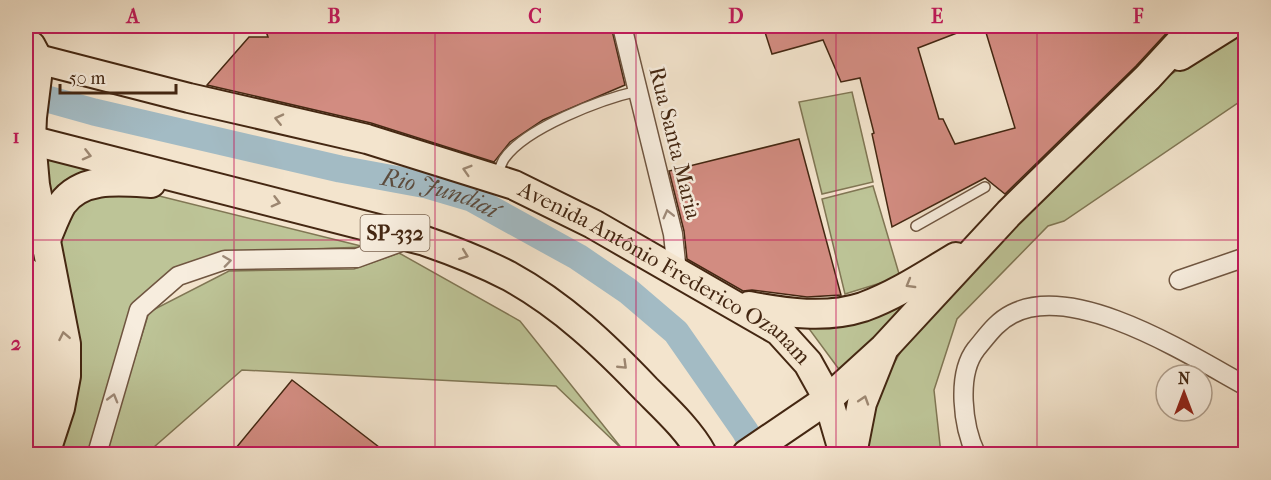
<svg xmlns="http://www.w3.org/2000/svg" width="1271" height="480" font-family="'IM FELL French Canon',serif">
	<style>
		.green { fill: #bdc497; stroke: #807654; stroke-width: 1.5 }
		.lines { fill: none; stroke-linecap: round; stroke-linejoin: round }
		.river { stroke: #a3bbc4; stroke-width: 27 }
		.building { fill: #d28c81; stroke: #442712; stroke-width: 1.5 }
		.lane-casing { stroke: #705641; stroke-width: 12 }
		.street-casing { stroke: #705641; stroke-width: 21 }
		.primary-casing { stroke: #442712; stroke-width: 32 }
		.lane { stroke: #f7edde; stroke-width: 9 }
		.street { stroke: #f7edde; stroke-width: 18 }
		.primary { stroke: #f3e4cd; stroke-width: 28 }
		.oneway { stroke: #9c8670 }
		.oneway2 { stroke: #9e8a78 }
		.grid { fill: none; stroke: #c2185b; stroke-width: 1.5; stroke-opacity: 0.55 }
		.labels { text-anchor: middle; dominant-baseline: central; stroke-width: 5; stroke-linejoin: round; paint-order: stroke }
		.shield { fill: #f7edde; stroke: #7a624f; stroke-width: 1.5 }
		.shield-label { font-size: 21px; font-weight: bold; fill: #442712 }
		.street-label { font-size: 22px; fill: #442712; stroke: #f7edde }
		.water-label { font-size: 24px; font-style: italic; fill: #5c4c3e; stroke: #f7edde }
		.neatline { fill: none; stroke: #c2185b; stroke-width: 2 }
		.grid-label { font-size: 20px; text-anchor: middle; font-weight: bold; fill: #c2185b }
	</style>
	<rect width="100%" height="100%" fill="#f3e4cd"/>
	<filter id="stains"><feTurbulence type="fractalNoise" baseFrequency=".00333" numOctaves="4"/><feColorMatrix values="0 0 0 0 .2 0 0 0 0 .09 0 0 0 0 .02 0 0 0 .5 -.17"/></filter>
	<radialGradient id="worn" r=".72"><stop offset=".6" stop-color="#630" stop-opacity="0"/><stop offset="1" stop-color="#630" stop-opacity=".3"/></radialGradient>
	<g class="green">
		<path d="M1245 26V98L1064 221 1048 226 957 319 934 390 941 454H863L869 407 911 334 1052 185 1159 82Z"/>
		<path d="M852 92 873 182 822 194 799 102Z"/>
		<path d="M36 157 145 178H101L47 227Z"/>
		<path d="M873 186 900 277 845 294 822 199Z"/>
		<path d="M135 190 365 247 225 252 135 305 89 454H56L51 242 69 206 99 191Z"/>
		<path d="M399 253 520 321 623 450 556 386 242 370 146 454H105L149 312 229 271 354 269Z"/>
		<path d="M932 282 841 372 804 322Z"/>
	</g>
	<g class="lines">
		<path class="river" id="s1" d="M26 93 94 112 340 169 427 185 471 198 578 257 628 291 676 332 745 431 758 454"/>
	</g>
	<g class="building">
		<path d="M264 26H611L625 85 543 120 510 142 494 162 371 123 207 85 249 37H268Z"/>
		<path d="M763 26H975L918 48 939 119H943L955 144 1015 128 984 26H1173L1136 66 1005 194 985 178 892 227 872 134 874 133 860 78 841 82 823 40 772 54Z"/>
		<path d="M799 139 841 295 807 297 752 290 743 291 687 259 684 231 669 171Z"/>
		<path d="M292 380 388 454H231Z"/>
	</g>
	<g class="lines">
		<defs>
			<g id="lane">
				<path d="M496 176C499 171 501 164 504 159 525 128 602 99 638 91"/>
				<path d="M916 226 985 187"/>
			</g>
			<g id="street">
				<path d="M622 26 673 234 677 272"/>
				<path d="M1179 280 1246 257"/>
				<path d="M97 454 139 310 178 276 225 260 357 258 412 238"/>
				<path d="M976 454C963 427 956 375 976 349 987 336 996 322 1012 314 1075 281 1191 356 1246 386"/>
			</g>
			<g id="primary">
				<path d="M31 46 39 61 32 117 31 140 35 185 66 344V376L60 408 45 454"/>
				<path id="s2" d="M26 56 189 98 367 139 514 185 593 224 779 331 808 363 828 399 844 454"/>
				<path d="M1180 56 1228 26"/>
				<path d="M26 139 425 241C454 251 482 262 509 276 562 305 605 346 646 389 666 409 689 430 702 454"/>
				<path d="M44 244C50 231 55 216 62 204 82 176 121 181 151 183"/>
				<path d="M26 272C38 328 52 380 26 435"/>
				<path d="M749 306C786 313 826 319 863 307 896 295 926 275 956 257"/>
				<path d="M747 454 828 399 884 348 1009 213 1148 77 1195 26"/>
				<path d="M852 454 862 403 882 353"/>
			</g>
		</defs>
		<use href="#lane" class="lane-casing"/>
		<use href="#street" class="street-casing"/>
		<use href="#primary" class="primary-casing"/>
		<use href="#lane" class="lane"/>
		<use href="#street" class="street"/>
		<use href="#primary" class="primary"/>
	</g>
	<defs><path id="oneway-chevron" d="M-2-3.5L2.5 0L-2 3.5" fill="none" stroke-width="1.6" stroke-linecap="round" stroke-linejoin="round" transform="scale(1.5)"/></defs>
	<g class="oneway">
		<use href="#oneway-chevron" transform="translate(279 119) rotate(-167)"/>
		<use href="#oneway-chevron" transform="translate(87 155) rotate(14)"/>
		<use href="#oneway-chevron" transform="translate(467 170) rotate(-163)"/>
		<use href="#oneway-chevron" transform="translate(276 202) rotate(15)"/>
		<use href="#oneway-chevron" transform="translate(464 255) rotate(21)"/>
		<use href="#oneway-chevron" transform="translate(910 284) rotate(150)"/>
		<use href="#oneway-chevron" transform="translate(64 336) rotate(-101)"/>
		<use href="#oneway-chevron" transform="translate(623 365) rotate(44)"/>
		<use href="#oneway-chevron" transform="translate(864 400) rotate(-72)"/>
	</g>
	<g class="oneway2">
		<use href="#oneway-chevron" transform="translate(668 214) rotate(-104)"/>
		<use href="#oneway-chevron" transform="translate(227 261) rotate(-8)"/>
		<use href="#oneway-chevron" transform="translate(113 398) rotate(-74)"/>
	</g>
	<path class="grid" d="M234 26V454M435 26V454M636 26V454M836 26V454M1037 26V454M26 240H1246"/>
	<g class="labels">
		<rect class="shield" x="360.5" y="215" width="69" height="36" rx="4.5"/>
		<g class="shield-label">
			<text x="395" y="233">SP-332</text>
		</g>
		<g class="street-label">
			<text transform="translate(675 143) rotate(76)">Rua Santa Maria</text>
			<text stroke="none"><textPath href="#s2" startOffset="680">Avenida Antônio Frederico Ozanam</textPath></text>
		</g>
		<g class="water-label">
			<text stroke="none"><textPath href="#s1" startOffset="426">Rio Jundiaí</textPath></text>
		</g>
	</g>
	<rect width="1271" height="480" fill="none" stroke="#f3e4cd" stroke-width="66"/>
	<g transform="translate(1184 393)"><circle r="28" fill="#f7edde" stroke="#af9e8c" stroke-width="1.5"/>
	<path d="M0-4.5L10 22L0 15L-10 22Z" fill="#8f2418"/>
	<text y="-9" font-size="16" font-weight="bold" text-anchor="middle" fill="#442712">N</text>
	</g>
	<path d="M60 84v9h116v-9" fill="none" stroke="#442712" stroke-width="3"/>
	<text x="69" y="84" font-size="18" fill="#442712" stroke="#f7edde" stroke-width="4.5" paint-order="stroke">50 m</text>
	<rect x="33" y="33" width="1205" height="414" class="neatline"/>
	<g class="grid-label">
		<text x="133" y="23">A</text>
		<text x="334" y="23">B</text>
		<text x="535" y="23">C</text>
		<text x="736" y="23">D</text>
		<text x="937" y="23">E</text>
		<text x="1138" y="23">F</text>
		<text x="16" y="143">1</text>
		<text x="16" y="350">2</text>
	</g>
	<rect width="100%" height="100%" filter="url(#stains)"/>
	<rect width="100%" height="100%" fill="url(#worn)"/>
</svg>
